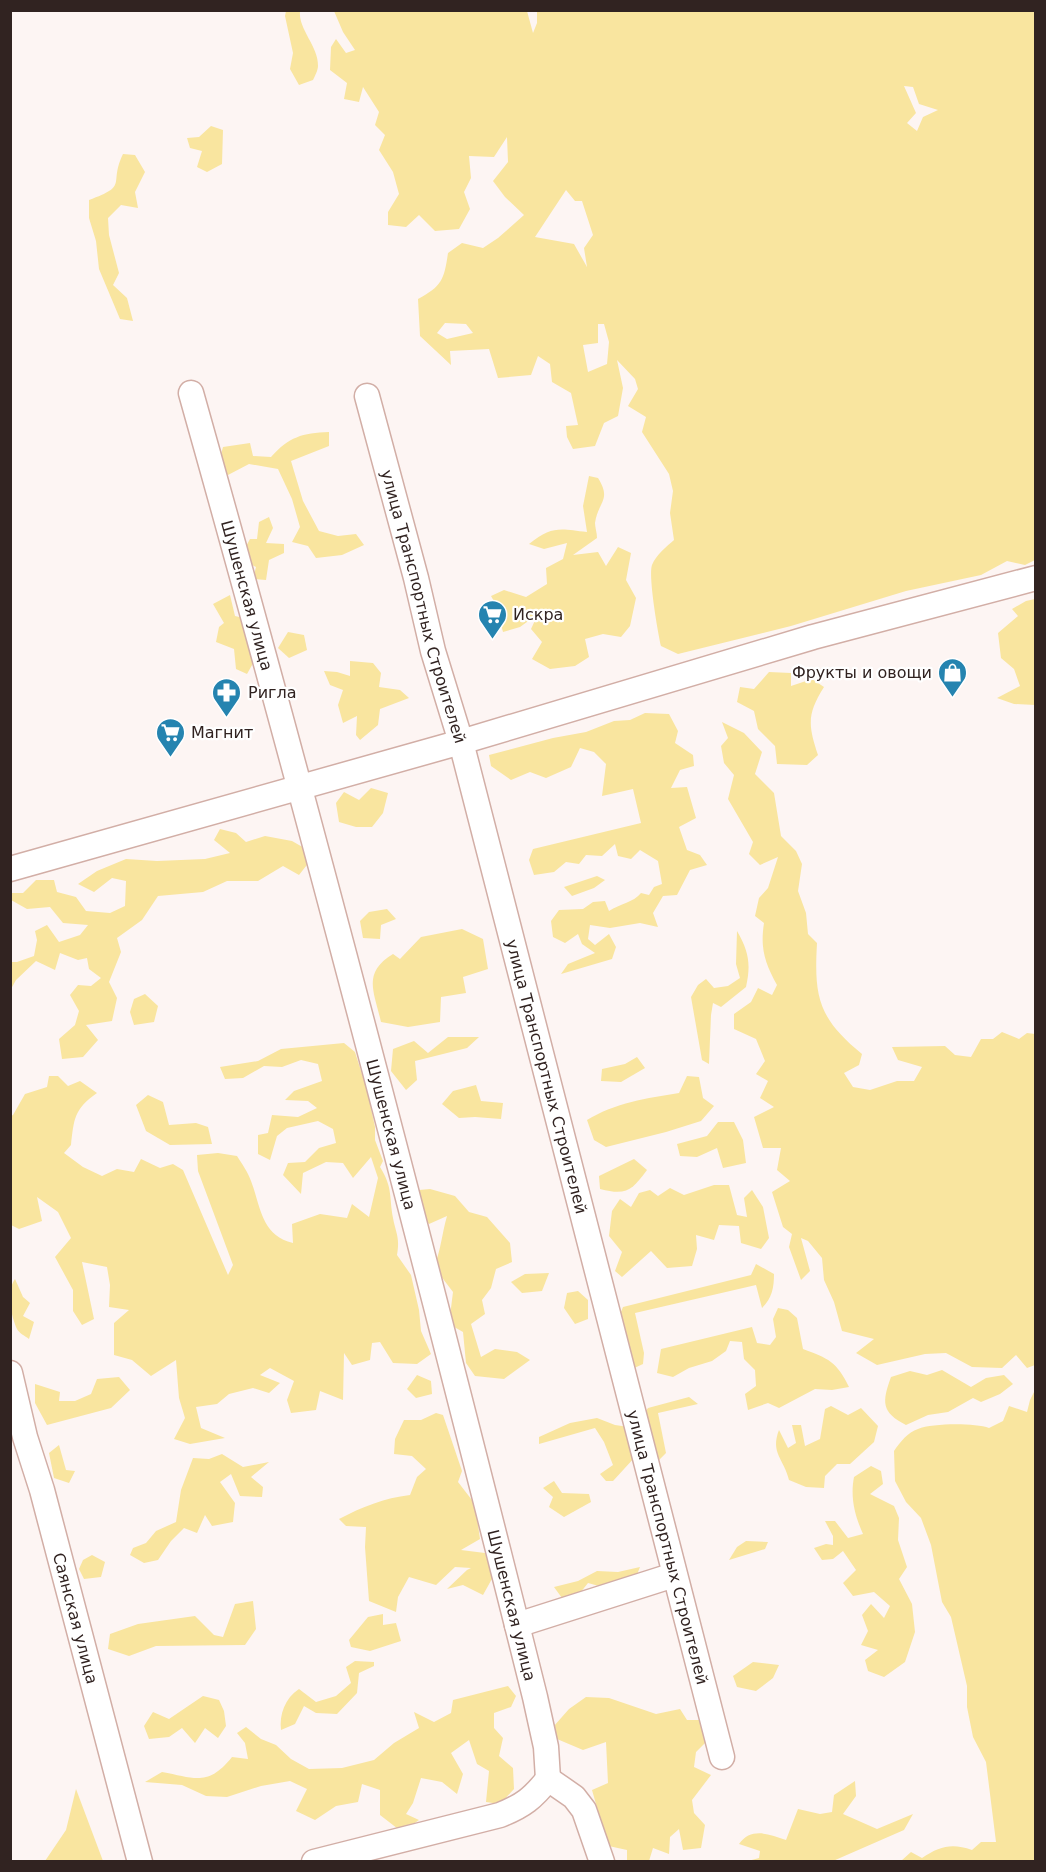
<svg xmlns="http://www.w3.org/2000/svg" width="1046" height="1872" font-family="'DejaVu Sans',sans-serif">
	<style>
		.green { fill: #f9e59f; fill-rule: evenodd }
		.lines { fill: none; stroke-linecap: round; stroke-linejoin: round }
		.minor-casing { stroke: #d2aea6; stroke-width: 27 }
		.minor { stroke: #fff; stroke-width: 24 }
		.labels { text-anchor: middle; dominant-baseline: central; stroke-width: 4.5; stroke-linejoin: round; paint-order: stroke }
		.street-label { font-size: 16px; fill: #312321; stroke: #fff }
		.poi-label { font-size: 16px; fill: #312321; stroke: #fff; text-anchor: start }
	</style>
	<rect width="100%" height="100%" fill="#fdf5f3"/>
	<g class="green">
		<path d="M286 11H300C298 29 319 47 318 66 318 70 315 76 313 80L299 85 290 69 293 53 285 16Z"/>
		<path d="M537 11H1035V560L1025 565 1007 561 981 575 906 591 791 626 678 654 661 646C658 633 648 576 652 565 656 555 667 546 674 540L670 513 673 491 669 474 642 432 646 417 628 406 638 389 635 379 617 360 623 388 618 416 604 423 595 446 573 449 567 437 566 426 578 425 571 393 552 382 550 364 538 356 531 375 498 378 489 349 450 351 451 365 420 336 418 299C442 286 444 280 448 253L462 243 483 248 498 238 524 215 505 197 493 181 508 162 507 137 494 157 469 156 471 178 464 192 470 209 459 229 435 231 419 215 406 227 388 225V212L399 194 393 172 379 150 385 135 375 125 379 112 363 87 359 102 344 99 347 83 330 70 331 47 336 39 346 53 355 50 343 32 334 11H527L533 33 537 23ZM904 86 913 87 919 104 938 110 923 117 917 131 907 123 916 113ZM566 190 575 201H582L593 235 584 248 587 267 574 244 535 237ZM445 323 466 324 473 333 447 339 437 333ZM598 324H604L609 342 607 364 588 372 583 345 598 343Z"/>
		<path d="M211 126 223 130 222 164 207 172 197 167 202 151 190 148 187 138 199 137Z"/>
		<path d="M123 154 135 155 145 172 135 192 138 208 121 205 108 218 109 235 119 273 113 285 127 298 133 321 120 319 99 269 96 241 89 218V200C130 185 108 185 123 154Z"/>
		<path d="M329 432V446L291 461 303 501 319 531 338 536 356 534 364 545 342 555 316 558 308 546 292 542 300 527 292 499 278 469 249 464 228 475 218 465 223 447 250 443 253 456 271 457C289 437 302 433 329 432Z"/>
		<path d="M589 476 598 478C612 500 598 502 595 523 595 527 597 533 597 538L573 555 598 552 606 566 618 547 631 553 626 580 636 598 630 626 621 637 603 634 585 639 589 657 575 666 550 669 532 659 542 642 531 629 538 614 520 627 503 632 495 603 491 596 504 590 526 597 547 584 546 568 563 559 567 543 544 549 529 544C552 525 561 529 587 532L583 506Z"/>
		<path d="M269 517 273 528 266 543 284 544V553L269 560 266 580 253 579 256 567 246 562 244 550 250 539H257L259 522Z"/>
		<path d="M230 595 235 616 248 619 246 641 256 658 247 674 236 669 234 649 216 642 219 627 224 623 213 604Z"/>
		<path d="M1035 599V705L1014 704 997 698 1020 686 1014 669 1001 658 998 633 1018 616 1012 609 1026 601Z"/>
		<path d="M288 632 304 635 307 650 289 658 278 648Z"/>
		<path d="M350 661 373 663 381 673 379 687 400 690 409 698 380 709 378 725 360 740 356 735 357 716 343 723 338 705 343 690 330 685 324 671 337 672 350 676Z"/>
		<path d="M769 672 791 673V686L812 679 824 687C807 714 808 725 818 755L807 765 777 764 775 746 758 729 754 711 737 702 740 687 754 689Z"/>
		<path d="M645 713 669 714 678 731 675 743 693 755 694 766 680 770 671 788 687 787 696 818 679 827 687 850 700 855 707 865 690 870 677 895 663 896 653 913 658 927 640 923 610 928 590 925 588 939 595 945 609 934 616 947 612 959 561 974 568 964 595 953 582 944 578 934 565 943 553 937 551 921 559 910 583 909 593 902 605 901 609 911C620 904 634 902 641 893L649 895 654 887 662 884 658 861 640 850 631 859 618 856 615 844 602 856 586 855 579 864 566 862 554 872 534 875 529 860 533 849 641 823 633 789 602 796 606 764 594 752 580 748 571 767 546 778 530 772 511 780 491 766 489 755 553 738 586 732 614 721 630 720Z"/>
		<path d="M722 722 744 733 762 752 755 774 774 793 781 836 796 851 802 864 798 891 806 913 808 934 817 943C814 997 818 1018 862 1054L859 1065 844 1073 853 1087 870 1090 897 1081H914L922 1067 898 1060 892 1047 945 1046 955 1055 971 1057 981 1039H993L1002 1032 1019 1039 1027 1033 1035 1034V1365L1027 1368 1016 1355 1002 1368 972 1367 946 1353 925 1354 877 1365 856 1353 874 1339 842 1331 834 1302 824 1280 822 1258 808 1241 801 1238 810 1271 801 1280 789 1247 792 1234 783 1227 772 1192 790 1181 777 1170 781 1148H763L754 1117 774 1107 760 1098 768 1081 756 1074 765 1061 756 1039 734 1029V1014L751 1002 758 988 772 995 777 985C765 963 760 949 764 923L755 916 759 898 768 888 778 857 760 865 749 854 753 842 728 799 734 775 724 763 721 746 728 738Z"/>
		<path d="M371 788 388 793 383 813 372 827H356L339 822 336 803 344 792 359 800Z"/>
		<path d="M220 829 236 833 246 842 265 836 292 841 306 849 310 861 299 875 283 866 258 881H227L203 892 158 896 142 920 117 938 121 952 109 982 117 998 112 1021 86 1025 98 1040 83 1057 62 1059 59 1039 75 1025 79 1011 70 995 78 985 91 986 101 978 89 969 87 958 78 960 60 953 55 970 36 961 16 980 11 989V962H17L34 956 37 940 35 931 47 925 59 942 80 935 88 925 63 923 50 907 27 909 11 900V893H23L36 880H54L57 892 76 897 86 911 110 913 125 906 126 881 112 878 94 892 78 884 97 871 126 859 157 861 205 859 230 853 214 840Z"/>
		<path d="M597 876 605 880 594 888 572 896 564 887Z"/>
		<path d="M387 909 396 919 381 925 380 939 363 938 360 921 369 912Z"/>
		<path d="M462 929 483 939 488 969 463 977 466 993 441 997 440 1022 408 1027 381 1022C374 991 362 973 393 954L400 959 421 937Z"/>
		<path d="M737 931C749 952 751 964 746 987L721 1007 713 1003 711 1015 709 1064 702 1060 691 997 698 985 706 979 714 988 728 986 740 978 736 964Z"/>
		<path d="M145 994 158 1006 154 1022 134 1025 130 1012 134 999Z"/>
		<path d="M448 1037H479L467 1048 415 1061 417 1080 406 1090 391 1071 393 1049 414 1041 428 1053Z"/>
		<path d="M344 1043 355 1052 367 1090 375 1127V1140L383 1161 380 1167C393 1188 389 1196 393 1218 396 1234 400 1237 397 1255L411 1275 419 1310 421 1331 431 1354 417 1364 393 1363 380 1342 372 1343 370 1360 352 1365 344 1353 343 1400 320 1391 316 1410 291 1413 287 1400 294 1381 270 1368 260 1375 280 1383 269 1393 253 1388 229 1394 217 1404 196 1407 201 1428 225 1438 190 1444 174 1439 185 1418 179 1398 176 1360 151 1376 132 1360 114 1355V1323L129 1310 109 1307 110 1285 107 1267 82 1262 94 1319 82 1325 73 1311V1290L55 1257 71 1238 58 1212 37 1197 42 1221 19 1229 11 1225V1116L13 1115 25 1094 47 1087 49 1076H58L68 1086 80 1081 97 1093C74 1109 74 1119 71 1145L64 1153 83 1167 102 1176 117 1169 134 1172 141 1159 160 1168 173 1164 183 1170 228 1275 233 1265 198 1171 197 1155 218 1153 237 1156C242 1164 248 1172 251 1181 261 1207 261 1235 293 1243L292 1224 320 1214 347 1218 352 1204 369 1217 378 1178 371 1157 353 1178 343 1163 326 1162 303 1173 301 1194 283 1175 288 1163 305 1162 319 1148 336 1143 333 1129 318 1121 287 1128 277 1136 270 1160 258 1154V1135L268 1133 272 1115 298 1117 317 1108 308 1101 285 1100 294 1091 322 1081 318 1064 301 1060 282 1067 264 1066 243 1078 225 1079 220 1067 258 1061 281 1049Z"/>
		<path d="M637 1057 645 1068 621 1082 601 1081 602 1069 625 1064Z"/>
		<path d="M687 1076 699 1077 703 1098 714 1106 701 1121 666 1132 606 1147 594 1140 587 1120C615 1103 647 1098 679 1093Z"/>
		<path d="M476 1085 481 1101 503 1103 501 1119 475 1117 459 1118 442 1104 453 1091Z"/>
		<path d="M148 1095 163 1102 169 1125 196 1123 208 1127 212 1144 170 1145 146 1131 136 1105Z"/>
		<path d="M718 1122H734L743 1140 746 1163 723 1168 717 1148 697 1157 680 1156 677 1144 707 1136Z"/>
		<path d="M634 1159 647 1170C632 1190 627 1196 600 1189L599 1176Z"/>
		<path d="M714 1185H729L737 1215 747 1217 744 1198 752 1190 763 1207 769 1238 761 1249 741 1243 739 1226 719 1225 714 1240 696 1235 697 1249 692 1266 667 1268 651 1251 622 1277 615 1271 622 1252 609 1236 612 1211 620 1199 631 1207 639 1193 650 1190 658 1196 670 1188 684 1195Z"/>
		<path d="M430 1189 455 1196 469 1212 487 1217 510 1243 512 1262 496 1269 491 1288 482 1300 485 1314 471 1324 481 1357 495 1349 517 1352 530 1360 504 1379 475 1376 466 1363 463 1332 449 1324 453 1292 434 1267C441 1250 442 1233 447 1216L429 1224 420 1213 419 1190Z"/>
		<path d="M756 1264 774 1274C774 1288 772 1298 762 1308L756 1285 635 1313 644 1353 643 1364 630 1370 616 1324 623 1307 751 1275Z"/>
		<path d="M549 1273 542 1291 522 1293 511 1282 525 1274Z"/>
		<path d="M15 1279 23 1297 30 1303 23 1316 34 1322 29 1339C25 1336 19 1333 17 1329 11 1316 6 1291 15 1279Z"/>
		<path d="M578 1291 588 1300V1319L575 1324 564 1308 567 1293Z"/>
		<path d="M778 1308 788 1310 797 1318 803 1349C828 1358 837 1362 849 1387L832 1390 815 1389 779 1408 768 1403 748 1410 745 1394 756 1386 755 1370 744 1359 742 1342 730 1341 726 1351 712 1361 689 1368 673 1377 657 1373 661 1349 752 1327 757 1343 770 1345 776 1337 773 1319Z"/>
		<path d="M942 1370 971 1387 986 1378 1004 1375 1013 1384 1000 1394 981 1402 973 1398 948 1412 928 1415 906 1425C881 1412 882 1402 891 1377L910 1371 927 1375Z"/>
		<path d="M417 1375 431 1381 432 1394 416 1398 407 1389Z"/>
		<path d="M119 1377 130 1390 111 1408 47 1425 35 1403V1384L60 1392 59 1401H75L91 1394 97 1379Z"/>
		<path d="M1035 1390V1861H901L911 1852 922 1858C940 1846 952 1843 972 1850L981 1842H996L986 1762 973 1737 967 1707V1686L951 1617 942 1602 931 1545 921 1518 906 1502 895 1481 894 1451C900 1442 908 1432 918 1429 933 1423 975 1423 989 1428L1003 1421 1009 1406 1027 1412 1030 1400Z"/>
		<path d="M689 1397 698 1404 658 1413 666 1453 654 1465 641 1418 648 1408Z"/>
		<path d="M831 1406 848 1415 861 1408 878 1426 874 1442 850 1464H837L825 1476 824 1488 806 1487 789 1480C784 1459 770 1453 779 1430L788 1448 796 1443 792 1425H801L805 1446 820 1439 825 1409Z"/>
		<path d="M436 1413 443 1415 462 1471 458 1482 475 1504 480 1539 461 1550 485 1553 493 1577 483 1595 463 1585 447 1589 467 1570 471 1568 455 1567 436 1585 409 1577 398 1597 396 1612 369 1601 365 1547 366 1527 346 1526 339 1519C362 1507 384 1498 410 1495L417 1477 426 1469 412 1456 394 1454 395 1439 404 1420H421Z"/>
		<path d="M597 1418 615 1425 629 1427 635 1457 613 1481H606L600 1474 613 1465 604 1442 595 1428 539 1444V1437L570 1423Z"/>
		<path d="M59 1445 66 1470 75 1471 69 1483 54 1478 49 1453Z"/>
		<path d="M222 1454 243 1467 269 1462 251 1477 263 1487 262 1497 240 1496 231 1474 220 1482 235 1503 233 1522 212 1526 205 1515 197 1533 184 1528 171 1541 158 1560 144 1563 130 1555 133 1548 146 1543 156 1531 176 1522 181 1490 193 1458 209 1459Z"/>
		<path d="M871 1466 881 1471 883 1484 870 1494 894 1506 899 1518 898 1540 907 1567 899 1579 912 1604 915 1632 905 1662 884 1677 868 1671 865 1660 878 1650 861 1645 868 1631 862 1615 871 1604 884 1618 890 1606 874 1592 853 1596 843 1583 856 1570 843 1551 833 1559 822 1560 814 1548 826 1544 833 1545V1536L825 1521H835L848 1538 863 1534C855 1516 850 1498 854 1477Z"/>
		<path d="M554 1481 562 1493 589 1494 591 1502 564 1517 549 1507 553 1497 543 1488Z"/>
		<path d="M746 1541 768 1542 765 1549 729 1560 737 1547Z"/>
		<path d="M92 1555 105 1562 101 1577 84 1579 79 1569 83 1560Z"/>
		<path d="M640 1567 634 1582 606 1588 588 1583 580 1593 562 1598 554 1587 578 1581 597 1571 618 1572Z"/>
		<path d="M253 1601 256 1629 245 1645 156 1646 129 1656 108 1649 110 1634 138 1624 195 1616 214 1635 223 1637 235 1604Z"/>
		<path d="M383 1614V1625L396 1623 401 1641 370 1651 351 1647 349 1640 368 1617Z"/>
		<path d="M355 1661 374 1662V1666L359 1673 357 1693 337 1714 316 1713 304 1706 295 1724 281 1730C279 1715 285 1698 299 1689L316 1702 336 1696 351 1683 346 1667Z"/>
		<path d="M753 1662 779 1665 773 1678 756 1691 737 1687 733 1676Z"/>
		<path d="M508 1686 516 1696 511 1707 494 1713V1728L503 1738 499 1756 513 1768 514 1789 500 1804 486 1802 489 1771 477 1764 469 1740 451 1753 463 1774 457 1794 442 1782 421 1778 413 1803 406 1814 419 1820 402 1832 380 1815V1790L362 1784 358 1802 336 1806 315 1820 296 1811 307 1789 290 1781 261 1786 227 1797 206 1796 182 1785 145 1782 162 1772C195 1778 208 1787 232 1757L248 1759 245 1743 237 1733 246 1727 261 1739 276 1745 291 1759 309 1769 342 1768 374 1760 394 1743 419 1728 414 1712 434 1722 451 1713 453 1700Z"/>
		<path d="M203 1696 219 1700 224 1711 226 1726 218 1738 205 1728 195 1743 182 1728 169 1737 149 1739 144 1726 153 1712 169 1719Z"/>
		<path d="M586 1697 609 1698 656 1714 680 1709 687 1720H703L710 1738 696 1752 694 1767 711 1775 692 1800 694 1813 705 1825 701 1848 683 1850 679 1829 670 1837 669 1854 653 1848 649 1861H627V1850L604 1845 598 1811 592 1790 608 1783 606 1742 583 1750 557 1739 554 1726 569 1709Z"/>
		<path d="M855 1781 856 1796 843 1814 877 1829 913 1814 904 1830 833 1861H748L759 1858 760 1851 739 1844C751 1827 769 1834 786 1840L798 1809 820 1814 832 1812 834 1795Z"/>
		<path d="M76 1789 103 1861H45L66 1830Z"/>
	</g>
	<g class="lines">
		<defs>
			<g id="minor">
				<path id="s1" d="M191 393C313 826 426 1261 535 1697L546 1747 548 1779"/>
				<path id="s2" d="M367 396 416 578 433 651 461 742 722 1757"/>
				<path d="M10 869 461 742 813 637 1036 578"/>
				<path id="s3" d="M10 1373 25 1437 42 1490 140 1862"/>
				<path d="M517 1625 674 1575"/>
				<path d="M548 1779 574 1797 584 1810 602 1862"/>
				<path d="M314 1862 500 1815C523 1806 533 1798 548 1779"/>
			</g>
		</defs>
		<use href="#minor" class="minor-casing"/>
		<use href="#minor" class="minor"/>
	</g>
	<defs>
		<symbol id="supermarket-pin" viewBox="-11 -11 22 30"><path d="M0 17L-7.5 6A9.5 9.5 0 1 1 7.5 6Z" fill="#2584b0" stroke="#fff"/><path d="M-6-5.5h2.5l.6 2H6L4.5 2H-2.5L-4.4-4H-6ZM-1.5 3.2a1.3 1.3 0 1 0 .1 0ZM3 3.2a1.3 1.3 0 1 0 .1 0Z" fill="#fff"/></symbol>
		<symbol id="shop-pin" viewBox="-11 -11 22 30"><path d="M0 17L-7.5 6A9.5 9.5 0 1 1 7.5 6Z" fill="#2584b0" stroke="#fff"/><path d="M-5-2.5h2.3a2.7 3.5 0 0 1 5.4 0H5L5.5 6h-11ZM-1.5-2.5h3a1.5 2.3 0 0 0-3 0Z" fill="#fff"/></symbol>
		<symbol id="pharmacy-pin" viewBox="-11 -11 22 30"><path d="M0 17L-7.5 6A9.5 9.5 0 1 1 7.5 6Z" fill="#2584b0" stroke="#fff"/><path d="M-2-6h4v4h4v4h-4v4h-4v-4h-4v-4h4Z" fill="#fff"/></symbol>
	</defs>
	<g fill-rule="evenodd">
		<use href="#supermarket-pin" x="476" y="598" width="33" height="45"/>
		<use href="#shop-pin" x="936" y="656" width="33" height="45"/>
		<use href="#pharmacy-pin" x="210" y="676" width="33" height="45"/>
		<use href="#supermarket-pin" x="154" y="716" width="33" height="45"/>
	</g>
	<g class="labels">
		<g class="street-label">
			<text stroke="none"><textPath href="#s1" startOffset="210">Шушенская улица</textPath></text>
			<text stroke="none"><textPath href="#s2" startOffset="218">улица Транспортных Строителей</textPath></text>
			<text stroke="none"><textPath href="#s2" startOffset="704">улица Транспортных Строителей</textPath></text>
			<text stroke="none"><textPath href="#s1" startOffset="768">Шушенская улица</textPath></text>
			<text stroke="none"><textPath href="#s2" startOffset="1190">улица Транспортных Строителей</textPath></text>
			<text stroke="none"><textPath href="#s1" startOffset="1254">Шушенская улица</textPath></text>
			<text stroke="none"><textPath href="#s3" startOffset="254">Саянская улица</textPath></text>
		</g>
		<g class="poi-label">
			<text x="513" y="614">Искра</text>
			<text x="932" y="672" text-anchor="end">Фрукты и овощи</text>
			<text x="248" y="692">Ригла</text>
			<text x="191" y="732">Магнит</text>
		</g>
	</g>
	<rect width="1046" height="1872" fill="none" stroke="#312321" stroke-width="24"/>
</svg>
